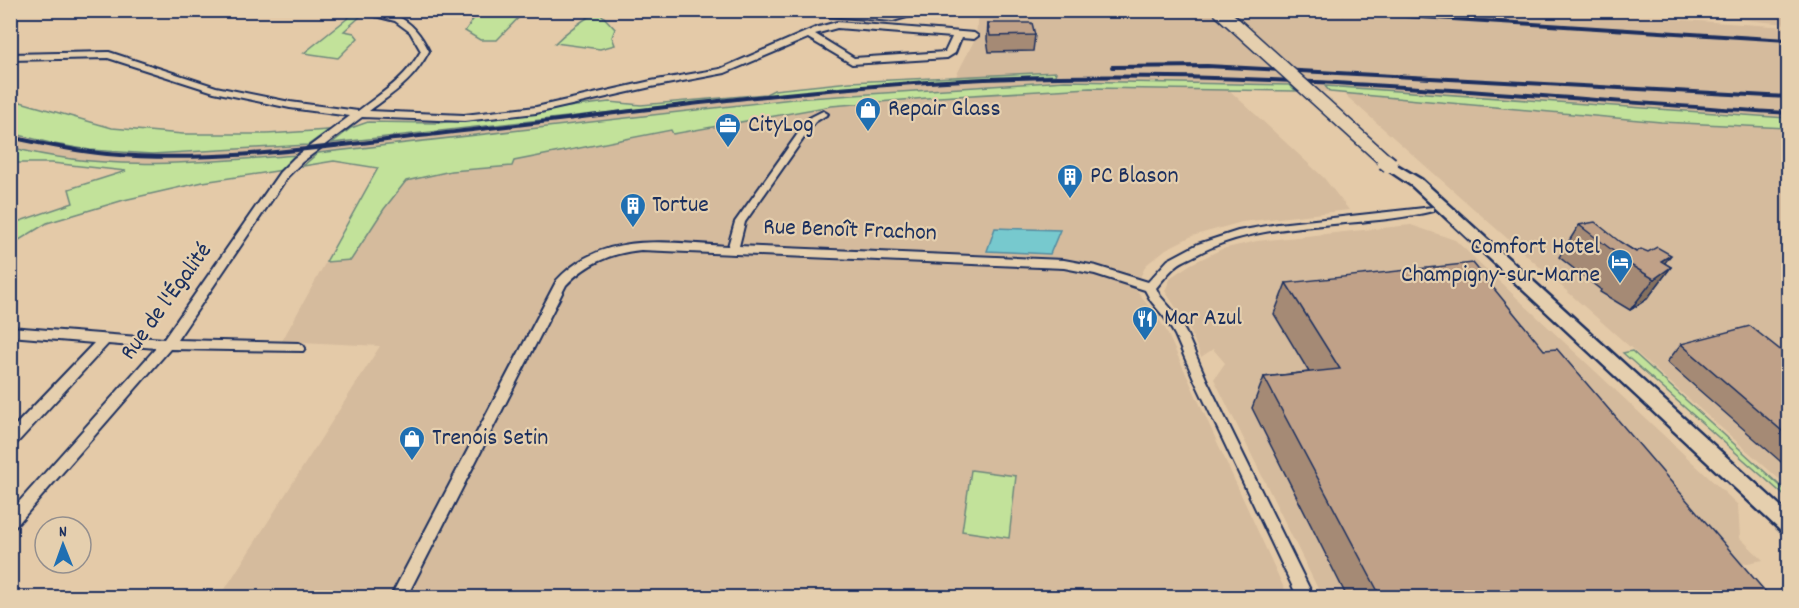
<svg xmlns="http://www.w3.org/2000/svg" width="1799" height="608" font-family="Dekko,sans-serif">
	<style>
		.built { fill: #d5bb9d }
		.green { fill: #c2e29a; stroke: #6e887c; stroke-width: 1.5 }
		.water { fill: #77c9ce; stroke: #528ba1; stroke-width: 1.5 }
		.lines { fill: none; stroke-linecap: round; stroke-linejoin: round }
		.minor-casing { stroke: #1b2f5e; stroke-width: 4 }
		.secondary-casing { stroke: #1b2f5e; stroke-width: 5 }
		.minor { fill: #e5cfae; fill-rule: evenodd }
		.secondary { fill: #e5cfae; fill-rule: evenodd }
		.rail { stroke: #1b2f5e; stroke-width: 4 }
		.secondary-bridge-far1-casing { stroke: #1b2f5e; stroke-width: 16; stroke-linecap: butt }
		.secondary-bridge-casing { stroke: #1b2f5e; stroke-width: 20; stroke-linecap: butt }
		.secondary-bridge-far1 { stroke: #e5cfae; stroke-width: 13 }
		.secondary-bridge { stroke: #e5cfae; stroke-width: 16 }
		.wall { fill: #a58a75; stroke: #1b2f5e; stroke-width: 1.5 }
		.shaded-wall { fill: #86715f; stroke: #1b2f5e; stroke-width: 1.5 }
		.building { fill: #c0a188; stroke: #1b2f5e; stroke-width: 1.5 }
		.labels { text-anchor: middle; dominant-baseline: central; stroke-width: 4.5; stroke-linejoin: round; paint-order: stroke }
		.poi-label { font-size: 24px; fill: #1b2f5e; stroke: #e5cfae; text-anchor: start }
		.street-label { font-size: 24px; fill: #1b2f5e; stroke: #e5cfae }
	</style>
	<rect width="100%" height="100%" fill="#e4caa8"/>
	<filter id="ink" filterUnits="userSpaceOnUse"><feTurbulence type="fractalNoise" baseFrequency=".0167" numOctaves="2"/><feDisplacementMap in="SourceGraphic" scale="12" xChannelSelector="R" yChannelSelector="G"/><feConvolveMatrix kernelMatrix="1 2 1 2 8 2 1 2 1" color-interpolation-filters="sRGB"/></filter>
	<g filter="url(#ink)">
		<g class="built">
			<path d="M978 10H1536L1788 27V487L1342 92 1229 90 1324 178 1349 210 1242 222 1192 236 1166 249 1146 265 1135 288 1165 328 1288 597H220L380 346 282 341 378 168 334 161 203 182 124 200 127 170 52 163H11L10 99 112 128 183 134H267L378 126 512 111 586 98V101L641 105 955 78 976 37Z"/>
			<path d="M1610 11H1788V24L1725 18Z"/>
			<path d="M1411 225 1455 240 1738 505 1740 538 1763 560 1742 564 1770 597H1322L1214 379 1225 363 1213 349 1201 357 1188 326 1165 291 1171 277 1191 264 1222 249 1257 241Z"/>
		</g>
		<g class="green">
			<path d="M479 11V10L525 11 497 40H480L465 31Z"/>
			<path d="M595 13 601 14 615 29 612 37 615 45 600 49 555 43C568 30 580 22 595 13Z"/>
			<path d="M353 14 362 15 344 31 354 33 358 38 338 58 304 53Z"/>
			<path d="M1056 72 1055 75C813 86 573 117 332 143L351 128 368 122 438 123 609 102 641 105 766 94 774 90 850 82Z"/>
			<path d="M1065 81 1290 85 1296 91 1090 88 939 97 831 106 673 134 671 130 514 161 512 166 451 171 406 181 384 209 351 260 326 262 378 168 334 161 303 166 318 153 793 99Z"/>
			<path d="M1325 86 1788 118V128L1661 122 1330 92Z"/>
			<path d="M10 99 112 128 183 134H267L329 130 308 145 152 154 90 150 54 144 11 133Z"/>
			<path d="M10 147C105 173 202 162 298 155L283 170 203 182 124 200 47 223 11 245V224L73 203 69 189 126 171 52 163H11Z"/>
			<path d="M1632 351 1788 493V499L1623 353Z"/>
			<path d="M971 470 1016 476 1009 538 962 531Z"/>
		</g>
		<path class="water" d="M995 228 1060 230 1050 254 987 251Z"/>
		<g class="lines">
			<defs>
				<g id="minor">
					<path d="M351 10C390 10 411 14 429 51 413 81 396 91 369 111L464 115 536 107 651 81 720 69 815 28 837 22 974 33 978 36 974 39 961 38 955 53 947 58 852 64 808 38 725 73 651 87 536 113 464 121 362 117 302 162 288 176 177 340 299 343 303 345 305 348 303 351 170 349 15 527 10 529V512L156 348 108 344 15 445 10 446V431L94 343 10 336V327L164 339 280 172 294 158 350 116 290 108 214 92 108 58 10 60V54L109 52 216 87 290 102 358 111C383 92 405 79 421 51L410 32 395 21ZM837 28 952 37 945 52 854 58 815 34Z"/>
					<path d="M783 10H827L893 15 914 10H931L893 21 787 13Z"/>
					<path d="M823 111 828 114 815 122 745 222 739 246 1064 260 1096 266 1148 282 1168 260 1198 244 1238 231 1278 224 1433 207 1434 209 1433 211C1358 230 1262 217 1194 256 1188 259 1180 262 1175 267 1168 273 1162 281 1156 288L1160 296 1174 312 1187 335 1207 381 1314 598H1298L1195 381 1175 335 1165 318 1151 301 1145 290 1095 274 1064 268 641 250C611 253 587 263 566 285L406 598H390L557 280C604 230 666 243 728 246L735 222 809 118Z"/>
				</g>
				<path id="secondary" d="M1390 161 1422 180 1788 513V534L1781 531 1412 186 1385 168 1383 165Z"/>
			</defs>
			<use href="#minor" class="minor-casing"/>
			<use href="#secondary" class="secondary-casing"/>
			<use href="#minor" class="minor"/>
			<use href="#secondary" class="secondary"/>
			<g class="rail">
				<path d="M1308 10 1788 40"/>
				<path d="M1112 67 1207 66 1788 97"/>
				<path d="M10 137C42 144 74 151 107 154 217 164 329 146 438 134 607 115 776 91 946 81 1227 65 1508 96 1788 113"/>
			</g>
			<defs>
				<path id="secondary-bridge-far1" d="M1219 10 1387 162"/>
				<path id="secondary-bridge" d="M1385 161 1390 165"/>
			</defs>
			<use href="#secondary-bridge-far1" class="secondary-bridge-far1-casing"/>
			<use href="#secondary-bridge" class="secondary-bridge-casing"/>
			<use href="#secondary-bridge-far1" class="secondary-bridge-far1"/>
			<use href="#secondary-bridge" class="secondary-bridge"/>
		</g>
		<g class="wall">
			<path d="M988 23 1035 35 1033 51 989 52 987 39Z"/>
			<path d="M1579 225 1620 242 1636 252 1664 263 1671 267 1647 299 1630 310 1600 292 1601 290 1559 257Z"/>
			<path d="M1286 283 1544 350 1770 597H1347L1252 408 1264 377 1309 372 1274 314Z"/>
			<path d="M1681 344 1788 356V468L1667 362Z"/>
		</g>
		<g class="shaded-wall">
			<path d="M1671 255 1653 278 1661 261Z"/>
			<path d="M1671 267 1647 299 1630 310 1654 279Z"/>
		</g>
		<g class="building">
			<path d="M988 23H1032L1035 35 990 36Z"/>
			<path d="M1595 222 1620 242 1636 252 1641 249 1648 252 1657 247 1671 255 1661 261 1671 267 1654 279 1622 260 1624 259 1579 225Z"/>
			<path d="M1473 263 1544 350 1557 349 1770 597H1381L1264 377 1340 369 1286 283Z"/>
			<path d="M1750 326 1788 356V436L1681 344Z"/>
		</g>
	</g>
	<defs>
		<symbol id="shop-pin" viewBox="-11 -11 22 30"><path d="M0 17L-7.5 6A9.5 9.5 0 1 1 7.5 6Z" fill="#1f6fb2" stroke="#e5cfae"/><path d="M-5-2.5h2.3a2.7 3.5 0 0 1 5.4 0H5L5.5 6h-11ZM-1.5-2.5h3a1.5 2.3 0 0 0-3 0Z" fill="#fff"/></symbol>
		<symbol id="office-pin" viewBox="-11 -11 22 30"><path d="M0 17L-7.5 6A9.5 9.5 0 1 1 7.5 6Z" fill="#1f6fb2" stroke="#e5cfae"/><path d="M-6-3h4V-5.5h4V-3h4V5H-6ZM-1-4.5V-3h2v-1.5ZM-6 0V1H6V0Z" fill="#fff"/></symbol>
		<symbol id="building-pin" viewBox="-11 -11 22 30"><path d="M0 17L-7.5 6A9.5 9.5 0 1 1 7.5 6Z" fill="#1f6fb2" stroke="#e5cfae"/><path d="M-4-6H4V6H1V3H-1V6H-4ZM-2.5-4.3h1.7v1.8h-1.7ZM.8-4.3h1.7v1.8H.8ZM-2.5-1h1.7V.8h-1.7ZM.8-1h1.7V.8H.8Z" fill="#fff"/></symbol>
		<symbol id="hotel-pin" viewBox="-11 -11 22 30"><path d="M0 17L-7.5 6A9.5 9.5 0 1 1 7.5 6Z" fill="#1f6fb2" stroke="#e5cfae"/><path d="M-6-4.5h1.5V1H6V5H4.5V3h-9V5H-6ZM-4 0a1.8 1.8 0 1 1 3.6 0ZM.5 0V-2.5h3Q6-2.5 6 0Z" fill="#fff"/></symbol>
		<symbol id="restaurant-pin" viewBox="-11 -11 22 30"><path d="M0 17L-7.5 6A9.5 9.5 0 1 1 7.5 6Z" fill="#1f6fb2" stroke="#e5cfae"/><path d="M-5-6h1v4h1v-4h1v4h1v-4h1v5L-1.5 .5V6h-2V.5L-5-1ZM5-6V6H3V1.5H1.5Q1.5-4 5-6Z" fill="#fff"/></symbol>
	</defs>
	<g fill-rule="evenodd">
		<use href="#shop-pin" x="853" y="95" width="30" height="40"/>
		<use href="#office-pin" x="713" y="111" width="30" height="40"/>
		<use href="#building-pin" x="1055" y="162" width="30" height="40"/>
		<use href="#building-pin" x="618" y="191" width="30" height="40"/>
		<use href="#hotel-pin" x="1605" y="247" width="30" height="40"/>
		<use href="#restaurant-pin" x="1130" y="304" width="30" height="40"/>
		<use href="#shop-pin" x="397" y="424" width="30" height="40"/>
	</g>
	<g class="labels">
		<g class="poi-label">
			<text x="888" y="110">Repair Glass</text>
			<text x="748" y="126">CityLog</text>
			<text x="1090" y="177">PC Blason</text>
			<text x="652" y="206">Tortue</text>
			<text x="1600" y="248" text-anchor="end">Comfort Hotel<tspan x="1600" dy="28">Champigny-sur-Marne</tspan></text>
			<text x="1164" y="319">Mar Azul</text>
			<text x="432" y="439">Trenois Setin</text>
		</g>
		<g class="street-label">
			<text transform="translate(850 231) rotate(2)">Rue Benoît Frachon</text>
			<text transform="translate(167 302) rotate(-54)">Rue de l'Égalité</text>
		</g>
	</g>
	<rect width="1799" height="608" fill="none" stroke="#e5cfae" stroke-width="36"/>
	<rect x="18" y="18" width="1763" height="572" fill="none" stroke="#1b2f5e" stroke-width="2" filter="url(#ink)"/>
	<g transform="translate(63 545) rotate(359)"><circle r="28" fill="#e5cfae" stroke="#948f8e" stroke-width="1.5"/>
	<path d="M0-4.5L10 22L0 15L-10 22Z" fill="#1f6fb2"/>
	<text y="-9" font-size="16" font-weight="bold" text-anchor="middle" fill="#1b2f5e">N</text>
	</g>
</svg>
